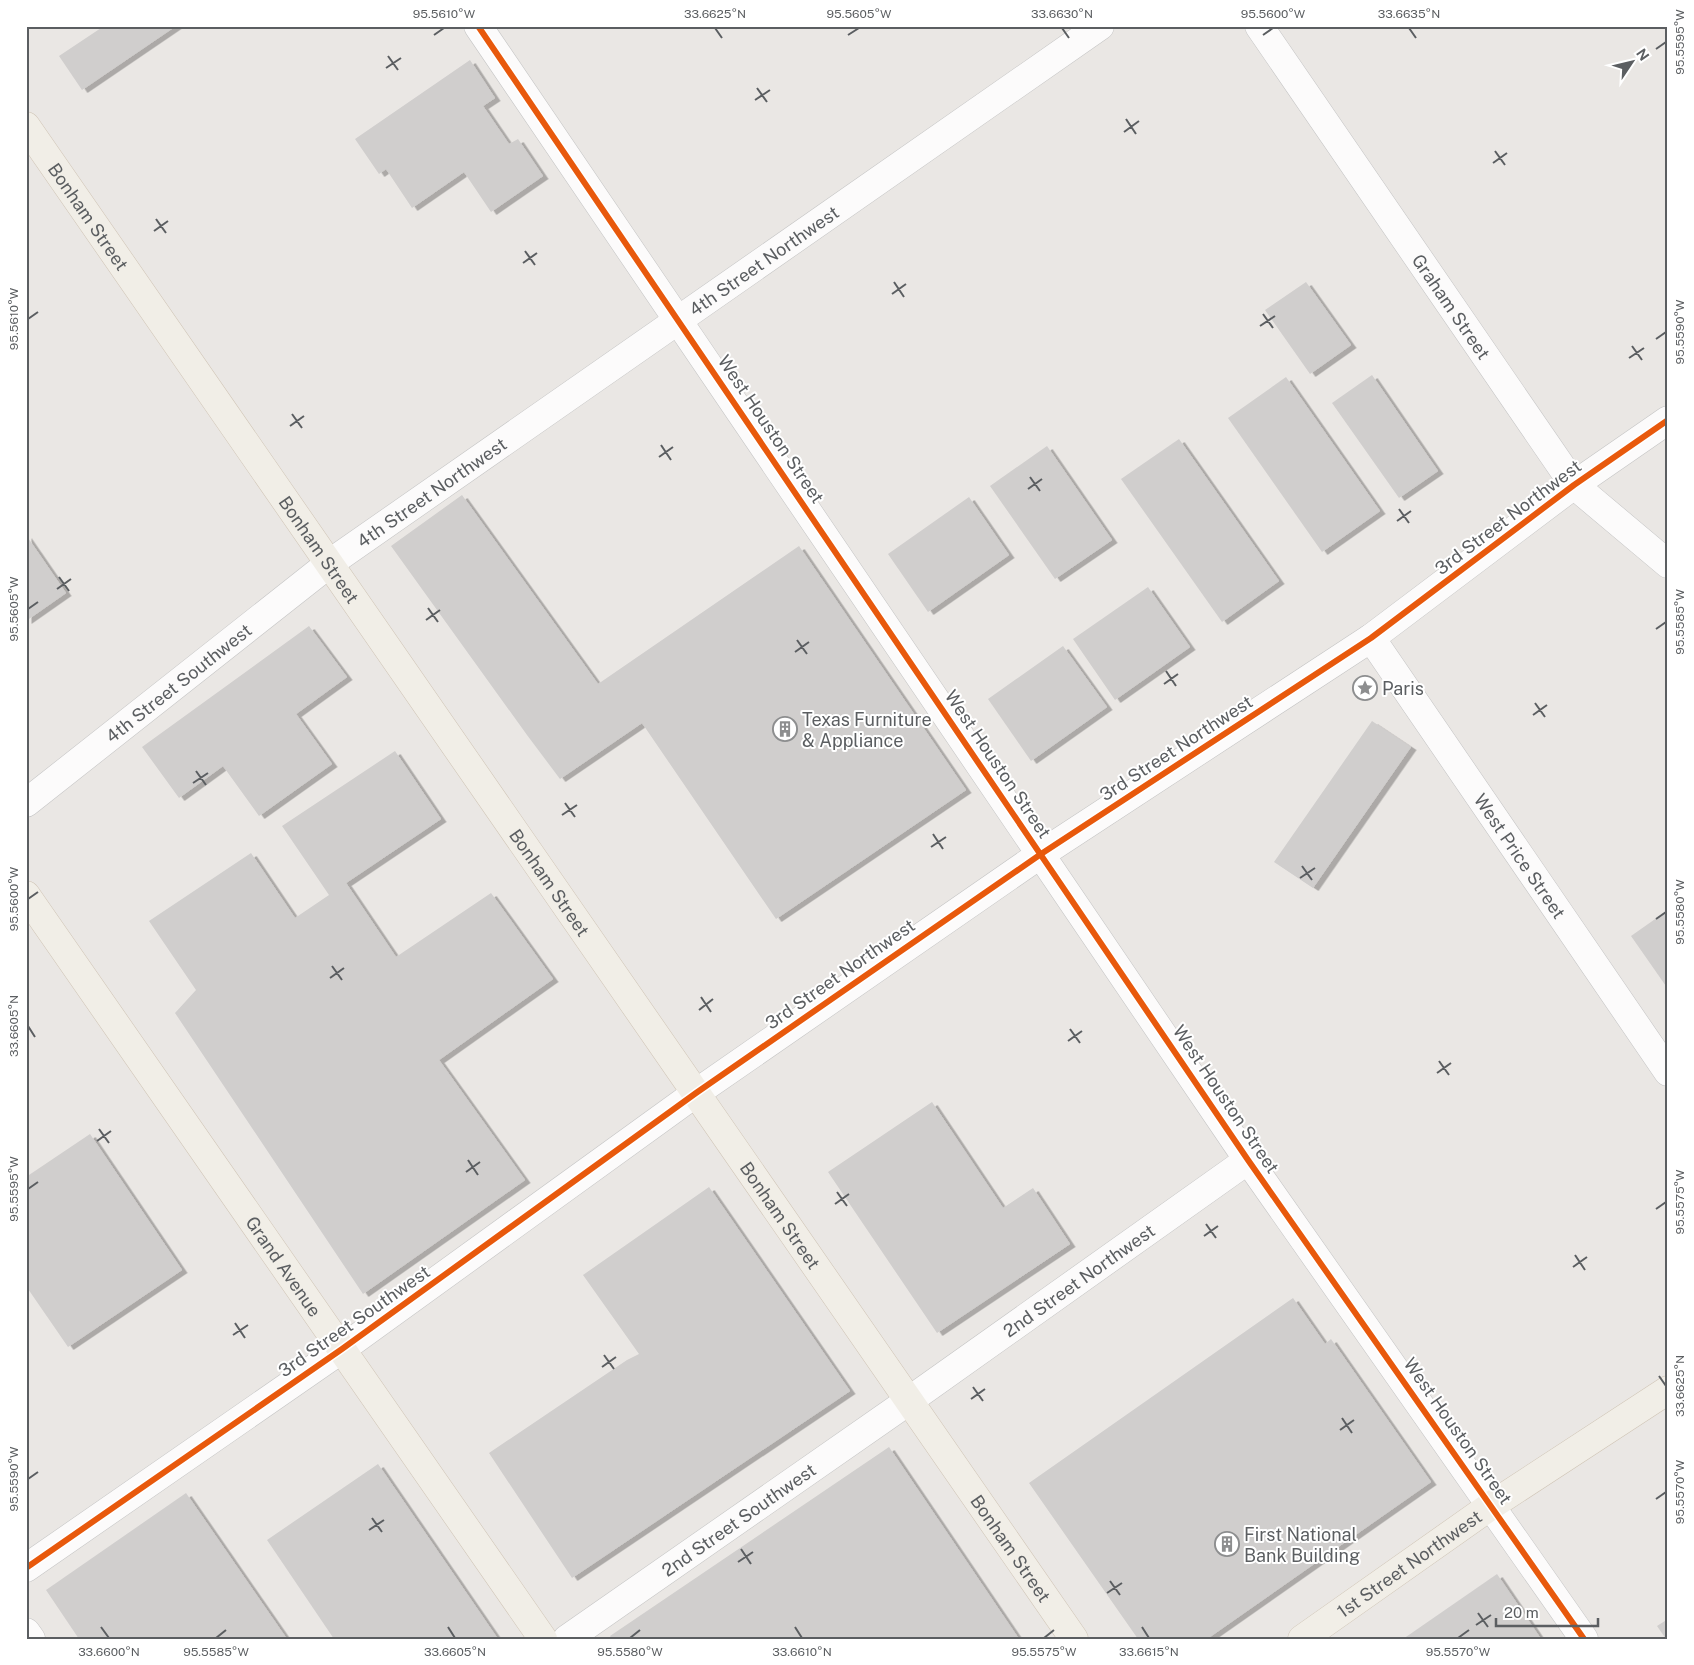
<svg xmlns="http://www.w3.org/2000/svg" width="1694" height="1665" font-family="'Public Sans',sans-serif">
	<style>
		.building { fill: #d0cecd; filter: url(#shadow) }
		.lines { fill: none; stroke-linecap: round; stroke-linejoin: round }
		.minor-casing { stroke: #c4c4c4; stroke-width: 29 }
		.major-casing { stroke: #cfc4b5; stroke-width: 29 }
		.minor { stroke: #fcfbfb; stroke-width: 28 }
		.major { stroke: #f1eee7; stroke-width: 28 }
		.cycleway-casing { stroke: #fff; stroke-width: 9 }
		.cycleway { stroke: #e8590c; stroke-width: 6 }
		.ticks { fill: none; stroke: #5b5e61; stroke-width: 2 }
		.labels { text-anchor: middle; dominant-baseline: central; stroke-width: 4; stroke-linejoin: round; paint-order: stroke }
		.street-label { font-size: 18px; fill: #5b5e61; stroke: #fff }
		.poi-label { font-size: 18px; fill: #5b5e61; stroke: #fff; text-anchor: start }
		.neatline { fill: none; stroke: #5b5e61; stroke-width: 2 }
		.ticks-label { font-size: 12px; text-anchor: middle; fill: #5b5e61 }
	</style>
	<defs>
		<filter id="shadow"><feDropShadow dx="5.5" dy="3" stdDeviation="0" flood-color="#0004"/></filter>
	</defs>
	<rect width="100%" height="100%" fill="#eae7e4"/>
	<g class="building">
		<path d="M104 26H176L82 90 59 56Z"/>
		<path d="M470 60 495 98 483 106 509 144 518 139 543 176 491 212 464 172 412 208 386 169 379 174 355 139Z"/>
		<path d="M1306 282 1351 345 1310 374 1265 310Z"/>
		<path d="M1372 375 1438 471 1399 498 1332 403Z"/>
		<path d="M1286 377 1380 511 1322 552 1228 418Z"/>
		<path d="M1179 439 1279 581 1222 622 1121 479Z"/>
		<path d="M1047 446 1112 540 1055 579 990 486Z"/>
		<path d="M462 495 598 684 799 546 966 790 776 919 642 723 560 779 527 735 391 546Z"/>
		<path d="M969 497 1009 555 928 612 888 554Z"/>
		<path d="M26 535 66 593 26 621Z"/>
		<path d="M1148 587 1190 647 1115 700 1073 639Z"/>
		<path d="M309 626 347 677 296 714 332 764 259 816 223 766 179 798 142 747Z"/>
		<path d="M1063 646 1107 707 1031 761 988 699Z"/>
		<path d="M1372 721 1411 747 1313 888 1274 862Z"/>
		<path d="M395 751 441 819 346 883 396 957 491 893 553 979 439 1060 525 1180 363 1294 175 1013 196 990 149 921 251 853 295 918 329 895 282 826Z"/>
		<path d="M1668 910V989L1631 936Z"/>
		<path d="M932 1102 1003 1208 1033 1188 1070 1244 937 1333 828 1172Z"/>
		<path d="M90 1134 182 1270 68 1347 26 1286V1177Z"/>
		<path d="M709 1187 850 1391 572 1578 489 1453 627 1360 639 1354 583 1275Z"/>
		<path d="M1293 1298 1325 1344 1331 1339 1431 1482 1207 1639H1138L1029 1483Z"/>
		<path d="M889 1447 1019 1639H612L610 1636Z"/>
		<path d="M378 1464 498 1639H334L267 1540Z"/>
		<path d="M186 1493 287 1639H79L46 1590Z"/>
		<path d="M1497 1574 1541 1639H1403Z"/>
		<path d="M1668 1619V1639H1666L1657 1626Z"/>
	</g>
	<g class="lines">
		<defs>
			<g id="minor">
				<path d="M478 26 1248 1160 1584 1639"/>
				<path id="s1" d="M1259 26 1574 485 1668 564"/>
				<path id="s2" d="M1371 638 1668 1072"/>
				<path id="s3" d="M26 803 330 563 1100 26"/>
				<path d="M26 1568 342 1349 696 1093 1041 854 1371 638 1574 485 1668 420"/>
				<path d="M26 1632 31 1639"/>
				<path id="s4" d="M567 1639 910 1400 1248 1160"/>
			</g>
			<g id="major">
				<path id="s5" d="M26 126 1074 1639"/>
				<path id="s6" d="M26 895 543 1639"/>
				<path id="s7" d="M1302 1639 1492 1505 1668 1390"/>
			</g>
		</defs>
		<use href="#minor" class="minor-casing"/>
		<use href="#major" class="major-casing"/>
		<use href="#minor" class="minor"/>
		<use href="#major" class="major"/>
		<defs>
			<g id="cycleway">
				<path d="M478 26 1248 1160 1584 1639"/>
				<path d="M26 1568 342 1349 696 1093 1041 854 1371 638 1574 485 1668 420"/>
			</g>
		</defs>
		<use href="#cycleway" class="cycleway-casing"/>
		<use href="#cycleway" class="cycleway"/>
	</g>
	<path class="ticks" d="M715 28 722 38M1062 28 1069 38M1409 28 1416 38M434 35 444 28M848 35 859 28M1263 35 1273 28M1656 49 1666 42M388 56 398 70M386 68 401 58M757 88 767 102M755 100 770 90M1126 119 1136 134M1124 132 1139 121M1495 151 1505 165M1493 163 1507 153M156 219 166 233M154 231 168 221M525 251 535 265M523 263 537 253M894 282 904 297M892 294 906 284M1263 314 1273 328M28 319 38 312M1260 326 1275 316M1656 339 1666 332M1632 346 1642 360M1629 358 1644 348M292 414 302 428M290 426 304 416M661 445 671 460M659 457 673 447M1030 477 1040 491M1028 489 1042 479M1399 509 1409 523M1397 521 1411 511M59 577 69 591M57 589 71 579M428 608 438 622M28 609 38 602M426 620 440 610M1656 629 1666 622M797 640 807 654M795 652 809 642M1166 671 1176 686M1164 684 1178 674M1535 703 1545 717M1533 715 1547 705M196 771 206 785M193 783 208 773M565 803 575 817M562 815 577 805M933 834 943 849M931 847 946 837M1302 866 1312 880M1300 878 1315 868M28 899 38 892M1656 919 1666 912M332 966 342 980M330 978 344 968M701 997 711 1012M699 1010 713 999M28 1026 35 1037M1070 1029 1080 1043M1068 1041 1082 1031M1439 1061 1449 1075M1437 1073 1451 1063M99 1129 109 1143M97 1141 111 1131M468 1160 478 1175M466 1172 480 1162M28 1189 38 1182M837 1192 847 1206M835 1204 849 1194M1656 1209 1666 1202M1206 1224 1216 1238M1204 1236 1218 1226M1575 1255 1585 1270M1573 1267 1587 1257M235 1323 245 1338M233 1335 248 1325M604 1355 614 1369M602 1367 616 1357M1659 1376 1666 1386M973 1387 983 1401M971 1399 985 1389M1342 1418 1352 1433M1340 1430 1354 1420M28 1479 38 1472M1656 1499 1666 1492M372 1518 382 1532M369 1530 384 1520M741 1549 751 1564M738 1562 753 1552M1110 1581 1120 1595M1107 1593 1122 1583M1478 1613 1488 1627M1476 1625 1491 1615M101 1627 109 1638M448 1627 455 1638M795 1627 802 1638M1142 1627 1149 1638M216 1638 226 1630M630 1638 640 1630M1044 1638 1054 1630M1458 1638 1469 1630"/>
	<defs>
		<symbol id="sight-ring" viewBox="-11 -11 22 22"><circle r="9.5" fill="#fff" stroke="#8d8e8f" stroke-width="1.5"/><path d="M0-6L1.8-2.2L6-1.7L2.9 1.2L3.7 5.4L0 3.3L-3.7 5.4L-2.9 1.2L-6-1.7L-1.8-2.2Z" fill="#8d8e8f"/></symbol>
		<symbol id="building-ring" viewBox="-11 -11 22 22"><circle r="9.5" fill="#fff" stroke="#8d8e8f" stroke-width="1.5"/><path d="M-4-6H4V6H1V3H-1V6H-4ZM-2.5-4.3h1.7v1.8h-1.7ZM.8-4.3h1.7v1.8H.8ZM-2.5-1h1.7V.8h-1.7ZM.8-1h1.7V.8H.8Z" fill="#8d8e8f"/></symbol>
	</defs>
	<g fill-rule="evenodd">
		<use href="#sight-ring" x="1351" y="674" width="28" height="28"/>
		<use href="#building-ring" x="771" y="715" width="28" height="28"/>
		<use href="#building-ring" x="1213" y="1530" width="28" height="28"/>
	</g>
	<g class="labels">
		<g class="street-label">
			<text stroke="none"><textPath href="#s5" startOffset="110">Bonham Street</textPath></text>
			<text stroke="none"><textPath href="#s3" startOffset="916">4th Street Northwest</textPath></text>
			<text stroke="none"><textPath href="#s1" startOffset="340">Graham Street</textPath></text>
			<text transform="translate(771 429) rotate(56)">West Houston Street</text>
			<text stroke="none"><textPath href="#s3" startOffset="511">4th Street Northwest</textPath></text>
			<text transform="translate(1508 517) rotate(-37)">3rd Street Northwest</text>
			<text stroke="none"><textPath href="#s5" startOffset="515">Bonham Street</textPath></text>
			<text stroke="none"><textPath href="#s3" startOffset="194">4th Street Southwest</textPath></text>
			<text transform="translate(1176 748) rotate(-33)">3rd Street Northwest</text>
			<text transform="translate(998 764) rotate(56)">West Houston Street</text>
			<text stroke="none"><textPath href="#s2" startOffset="264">West Price Street</textPath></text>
			<text stroke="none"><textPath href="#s5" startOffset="920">Bonham Street</textPath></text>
			<text transform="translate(840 974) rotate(-35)">3rd Street Northwest</text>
			<text transform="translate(1226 1099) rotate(56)">West Houston Street</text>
			<text stroke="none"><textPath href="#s5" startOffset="1325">Bonham Street</textPath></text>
			<text stroke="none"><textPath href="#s6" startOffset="452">Grand Avenue</textPath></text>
			<text stroke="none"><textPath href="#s4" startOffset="625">2nd Street Northwest</textPath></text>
			<text transform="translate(354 1321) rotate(-35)">3rd Street Southwest</text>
			<text transform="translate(1458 1431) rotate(55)">West Houston Street</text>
			<text stroke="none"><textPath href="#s4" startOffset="209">2nd Street Southwest</textPath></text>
			<text stroke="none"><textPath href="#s5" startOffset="1730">Bonham Street</textPath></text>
			<text stroke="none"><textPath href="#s7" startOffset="131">1st Street Northwest</textPath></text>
		</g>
		<g class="poi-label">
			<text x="1382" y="688">Paris</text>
			<text x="802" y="719">Texas Furniture<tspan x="802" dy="21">&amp; Appliance</tspan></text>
			<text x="1244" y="1534">First National<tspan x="1244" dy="21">Bank Building</tspan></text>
		</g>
	</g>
	<rect width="1694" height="1665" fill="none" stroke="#ffffff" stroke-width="55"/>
	<g transform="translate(1632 62) rotate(55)" stroke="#ffffff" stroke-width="4" paint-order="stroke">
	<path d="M0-4L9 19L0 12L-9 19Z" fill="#5b5e61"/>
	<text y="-8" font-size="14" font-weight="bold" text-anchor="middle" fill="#5b5e61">N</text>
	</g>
	<path d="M1496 1618v8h102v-8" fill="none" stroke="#5b5e61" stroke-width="2.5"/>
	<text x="1504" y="1618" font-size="15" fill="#5b5e61" stroke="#ffffff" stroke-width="4" paint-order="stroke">20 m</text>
	<rect x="28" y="28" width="1638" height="1610" class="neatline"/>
	<g class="ticks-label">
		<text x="444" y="18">95.5610°W</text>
		<text x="715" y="18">33.6625°N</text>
		<text x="859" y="18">95.5605°W</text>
		<text x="1062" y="18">33.6630°N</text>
		<text x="1273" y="18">95.5600°W</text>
		<text x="1409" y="18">33.6635°N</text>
		<text transform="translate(1680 42) rotate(-90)" y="4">95.5595°W</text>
		<text transform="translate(14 319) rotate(-90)" y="4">95.5610°W</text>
		<text transform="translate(1680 332) rotate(-90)" y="4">95.5590°W</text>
		<text transform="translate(14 609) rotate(-90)" y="4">95.5605°W</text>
		<text transform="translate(1680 622) rotate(-90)" y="4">95.5585°W</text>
		<text transform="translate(14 899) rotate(-90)" y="4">95.5600°W</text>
		<text transform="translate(1680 912) rotate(-90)" y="4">95.5580°W</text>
		<text transform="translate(14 1026) rotate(-90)" y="4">33.6605°N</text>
		<text transform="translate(14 1189) rotate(-90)" y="4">95.5595°W</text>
		<text transform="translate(1680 1202) rotate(-90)" y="4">95.5575°W</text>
		<text transform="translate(1680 1386) rotate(-90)" y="4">33.6625°N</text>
		<text transform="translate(14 1479) rotate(-90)" y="4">95.5590°W</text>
		<text transform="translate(1680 1492) rotate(-90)" y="4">95.5570°W</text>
		<text x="109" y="1656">33.6600°N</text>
		<text x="216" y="1656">95.5585°W</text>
		<text x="455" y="1656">33.6605°N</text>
		<text x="630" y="1656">95.5580°W</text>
		<text x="802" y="1656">33.6610°N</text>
		<text x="1044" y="1656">95.5575°W</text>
		<text x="1149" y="1656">33.6615°N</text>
		<text x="1458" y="1656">95.5570°W</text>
	</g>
</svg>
